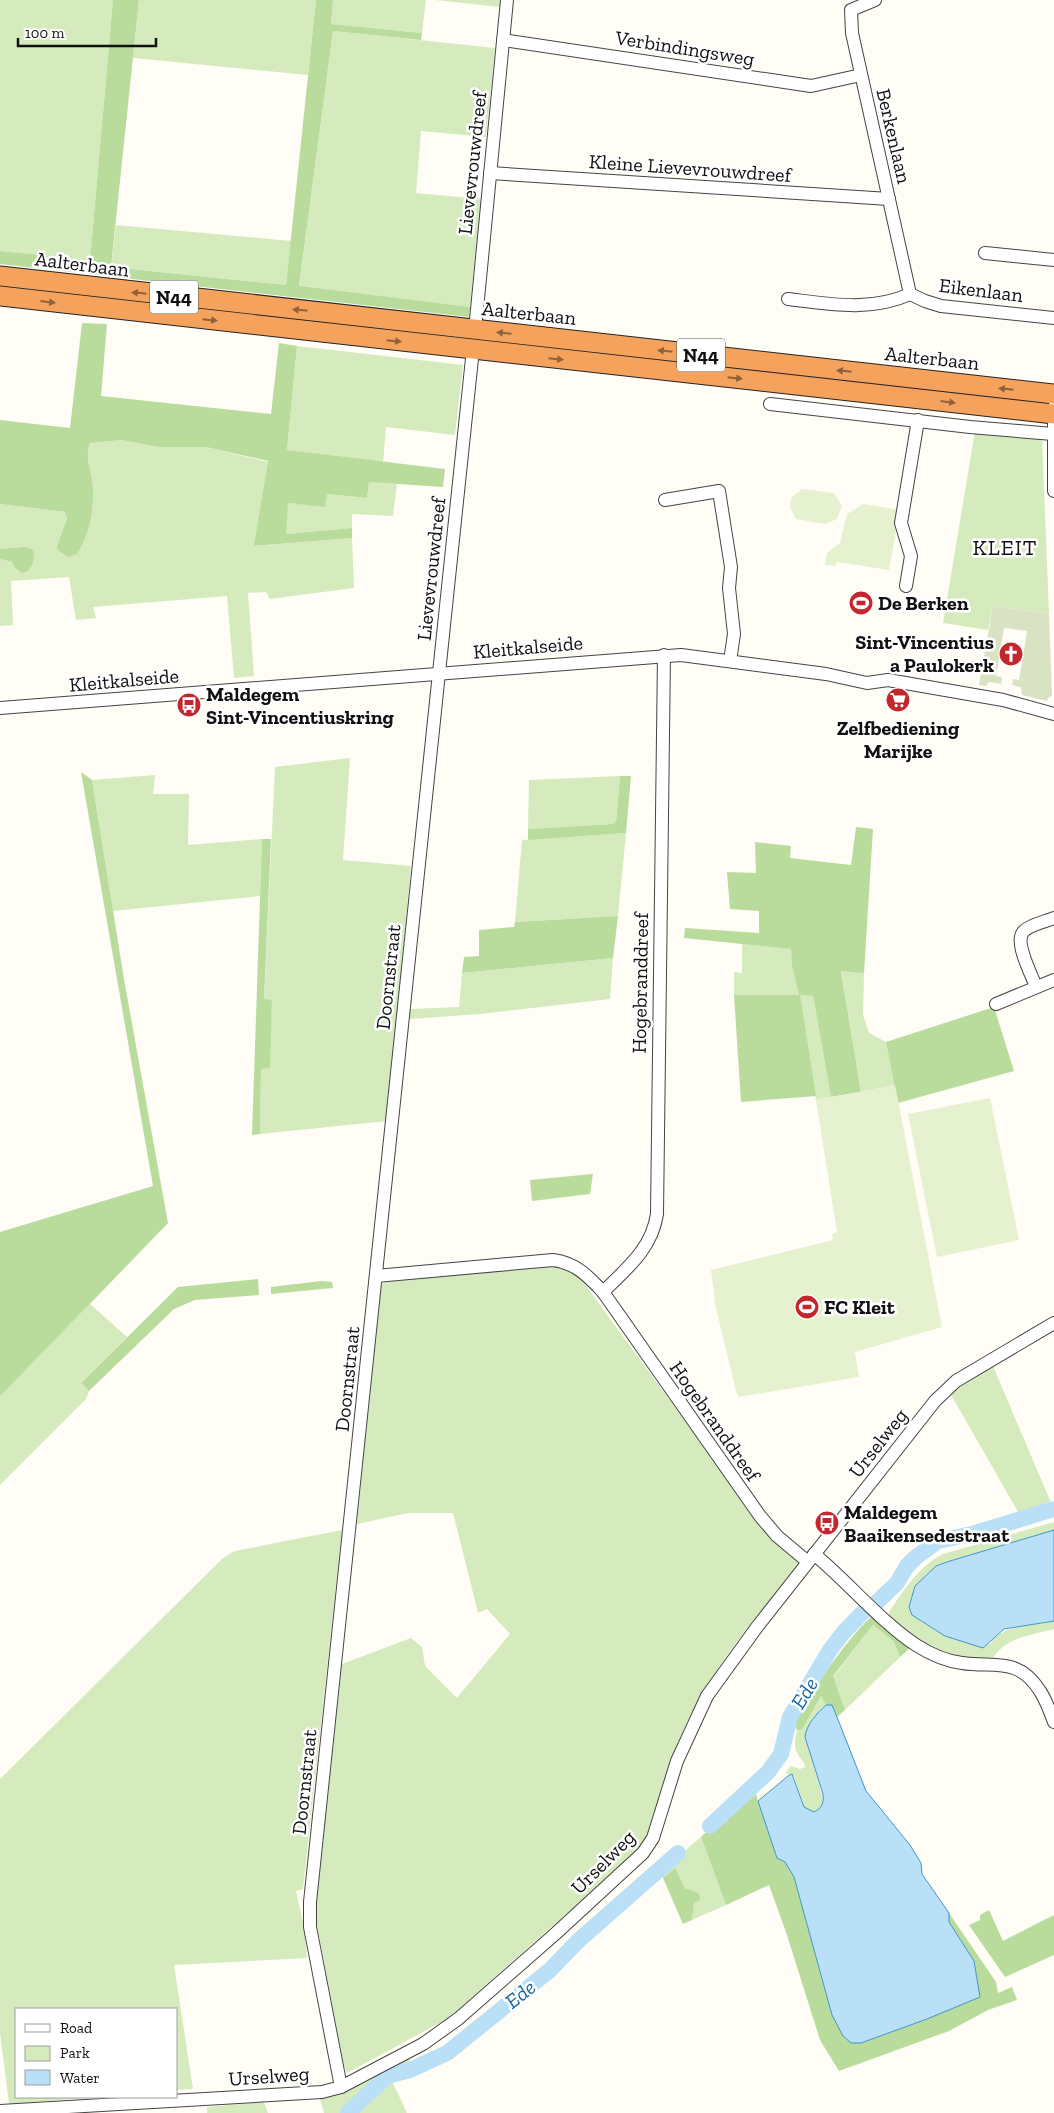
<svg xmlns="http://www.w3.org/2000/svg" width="1054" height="2113" font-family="'Zilla Slab',serif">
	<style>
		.green { fill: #d5ebbd }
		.forest { fill: #b9dc9c }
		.cemetery { fill: #d9e3c4 }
		.pitch { fill: #e6f2cf }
		.water { fill: #b9e0f7; stroke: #3f96cf }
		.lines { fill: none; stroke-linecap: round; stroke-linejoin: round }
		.river { stroke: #b9e0f7; stroke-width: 16 }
		.minor-casing { stroke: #444; stroke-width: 14 }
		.highway-casing { stroke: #222; stroke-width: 21 }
		.minor { stroke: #fff; stroke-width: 12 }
		.highway { stroke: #f5a25d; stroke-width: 19 }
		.oneway { fill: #8e613b }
		.labels { text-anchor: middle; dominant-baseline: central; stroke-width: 5; stroke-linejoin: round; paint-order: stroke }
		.shield { fill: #fff; stroke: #585858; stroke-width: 1 }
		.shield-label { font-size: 19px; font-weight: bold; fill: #111 }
		.street-label { font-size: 20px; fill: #111; stroke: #fff }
		.poi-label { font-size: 20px; font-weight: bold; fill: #111; stroke: #fff; text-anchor: start }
		.water-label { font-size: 21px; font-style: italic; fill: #1768a6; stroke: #fff }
		.quarter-label { font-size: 22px; letter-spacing: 1px; fill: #111; stroke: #fff }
	</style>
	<rect width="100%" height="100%" fill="#fffdf5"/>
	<g class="green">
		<path d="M0 0H113L90 261 0 251Z"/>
		<path d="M139 0H316L308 75 133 58Z"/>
		<path d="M333 0H426L422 33 331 24Z"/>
		<path d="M435 0H500V7Z"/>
		<path d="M333 31 495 48 486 137 421 131 416 193 481 199 470 307 299 287Z"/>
		<path d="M116 225 291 241 286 285 111 267Z"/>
		<path d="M297 346 463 365 455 435 386 427 383 463 287 450Z"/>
		<path d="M975 431 1042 436 1049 614 993 606 988 630 943 623Z"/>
		<path d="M122 440 158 447H206L268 462 255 546 352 538 354 588 270 599 266 592 248 593 254 676 234 678 227 596 93 607 96 618 76 620 69 577 11 581 13 625 0 626V559L12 562 24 547 0 549V504L65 512 67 517 57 546 77 554C89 536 94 512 93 490 93 473 84 459 90 443Z"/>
		<path d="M369 482 397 484 393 516 352 514V528L285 534 288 503 325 506 326 494 367 498Z"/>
		<path d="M350 758 343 860 411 866 387 1121 260 1134 261 1069 269 1068 272 1000H264L275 767Z"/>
		<path d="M155 775 153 794H189L188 845 262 839 260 896 113 911 92 780Z"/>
		<path d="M620 776 616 822 613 824 528 829 529 780Z"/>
		<path d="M626 833 618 916 515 922 522 840Z"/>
		<path d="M742 943 791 949 792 967 799 995 813 996 831 1097 816 1100 799 995H734V972L742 973Z"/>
		<path d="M613 958 610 999 480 1014 410 1019V1009L459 1007 462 973Z"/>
		<path d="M841 970 864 973 863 1015 869 1033 886 1042 895 1085 861 1092Z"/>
		<path d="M168 1223 90 1304 127 1337 81 1383 89 1391 86 1399 0 1485V1232Z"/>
		<path d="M548 1266H557L578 1275 773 1541 800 1561C757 1617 708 1671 680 1737 666 1768 658 1802 649 1835L631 1857 447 2019 347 2073 344 2066 315 1914 342 1664 411 1638 422 1647 425 1666 457 1698 510 1634 487 1609 478 1613 453 1513H408L357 1524 379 1290 381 1285 386 1282Z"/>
		<path d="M993 1366 1052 1505H1054V1515L1025 1524 950 1393Z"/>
		<path d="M1054 1522V1530L936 1566 915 1586 912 1615 945 1636 990 1644C1003 1623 1031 1627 1054 1621V1629C1032 1635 1003 1638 992 1660 963 1659 936 1654 911 1638 903 1632 896 1623 889 1616V1612C904 1590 918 1567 943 1554Z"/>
		<path d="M342 1530 303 1889 296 1891 304 1927 307 1958 174 1965 193 2089 176 2090V2009H16V2097H98L9 2104 0 2033V1779L223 1558 235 1551Z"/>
		<path d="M873 1625 894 1642 900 1657 845 1710 833 1677Z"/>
		<path d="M821 1696 826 1705 819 1711 805 1737 824 1801 820 1808 814 1812 804 1807 794 1776 792 1774 788 1775 786 1772 791 1766 800 1769 805 1767C804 1761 802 1761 799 1756 793 1748 795 1739 797 1730L802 1728Z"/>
		<path d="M701 1837 726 1905 692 1920 694 1903 699 1893 685 1888 675 1869 663 1878 660 1872Z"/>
		<path d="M409 2058 414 2073 391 2079 407 2113H324L320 2099Z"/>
		<path d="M264 2102 268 2113H207V2107Z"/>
	</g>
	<g class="forest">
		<path d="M113 0H139L111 267 286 285 316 0H333L331 24 422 33 421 40 333 31 299 286 470 307 469 317 0 264V251L90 260Z"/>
		<path d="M82 323 107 324 101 396 271 414 279 343 297 346 287 450 445 469 443 487 369 482 367 498 327 494 325 507 288 503 286 534 352 528V538L254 546 268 461 206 447H158L122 440 90 443C84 459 93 473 93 489 94 512 89 536 77 554L68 557 58 550 57 546 67 518 65 512 0 504V420L70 428Z"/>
		<path d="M24 547 31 549 34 552 33 563 28 571 22 573 14 567 12 562 0 559V549Z"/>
		<path d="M81 772 92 780 124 979 168 1223 0 1396V1232L153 1186Z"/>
		<path d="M620 776H631L626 833 528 840V829L613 824 616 822Z"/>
		<path d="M856 827 873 829 864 973 841 971 861 1092 831 1097 813 996 800 995 816 1096 741 1102 734 995H799L792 967 791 949 684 938 685 928 759 933V911L730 909 727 872 756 873 755 842 791 846 790 858 851 865Z"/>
		<path d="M262 839H271L264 999 272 1000 270 1068 261 1069 260 1134 252 1135Z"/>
		<path d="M618 916 613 958 462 973 464 957 479 956V930L514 927 515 922Z"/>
		<path d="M994 1007 1014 1071 898 1103 886 1042Z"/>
		<path d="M593 1174 590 1194 532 1201 530 1180Z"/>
		<path d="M258 1279 259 1295 195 1300 174 1309 89 1391 81 1383 178 1287Z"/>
		<path d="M321 1281 332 1282 333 1288 271 1294V1287Z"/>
		<path d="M872 1616 910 1648 900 1657 894 1642 873 1625 833 1676 845 1710 837 1717 832 1705H826L821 1696 802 1729 797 1730 795 1725C811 1691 844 1642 872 1616Z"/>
		<path d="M754 1788 777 1858 785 1862 794 1877 832 2015 964 2003 980 1997 974 1961 949 1922V1913L996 1982 998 1993 1012 1987 1017 2000 988 2010 949 2031 839 2071 820 2040 787 1935 769 1885 726 1905 701 1837Z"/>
		<path d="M675 1868 685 1888 699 1893 700 1900 694 1903 692 1920 683 1924 663 1878Z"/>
		<path d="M989 1910 1003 1941 1054 1915V1955L1005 1977 969 1925 980 1920V1915Z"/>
	</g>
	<path class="cemetery" d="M993 606 1049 614 1052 696 1048 698 1047 701 1022 695 1021 687 1012 685 1013 679 1019 680 1027 631 1004 628 996 676 1002 677 1001 684 989 682 986 686 979 685Z"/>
	<g class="pitch">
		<path d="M802 489 834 493 842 506 837 519 825 524 796 519 790 507 791 498Z"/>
		<path d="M863 504 900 510 889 570 837 562 835 566 825 565 827 553 840 543 847 514Z"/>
		<path d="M895 1085 942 1327 855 1352 859 1377 739 1397 736 1391 715 1304 711 1270 833 1240 832 1234 837 1232 816 1100Z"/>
		<path d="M990 1098 1019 1240 937 1257 908 1114Z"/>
	</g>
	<g class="water">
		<path d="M1054 1530V1621L1004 1629 983 1648 945 1636 912 1615 909 1607 915 1586 936 1566 950 1561Z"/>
		<path d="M826 1705H832L837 1717 866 1791 910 1845 921 1863 922 1874 949 1913V1922L974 1961 980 1997 927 2019 861 2043H851L843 2036 832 2015 794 1877 785 1862 777 1858 758 1801 788 1776 792 1774 804 1807 814 1812C822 1808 824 1803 823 1794L805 1737C806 1725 817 1713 826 1705Z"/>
	</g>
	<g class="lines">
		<g class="river">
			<path d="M876 1603 897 1583 907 1566 916 1557 938 1541 972 1534 1054 1509"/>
			<path d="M710 1826 768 1772 781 1754 790 1717 830 1650 843 1633 867 1608"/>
			<path d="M348 2113 387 2076 410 2070 447 2053 550 1970 578 1941 678 1853"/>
		</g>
		<defs>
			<g id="minor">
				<path d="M875 0 851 10 852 33 910 294"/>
				<path d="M503 40 811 86 861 75"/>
				<path d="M490 173 889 199"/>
				<path d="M985 253 1054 260"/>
				<path d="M788 299C829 304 871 312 910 294L925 301 941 306 1054 318"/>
				<path d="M475 330 507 0"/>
				<path d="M770 404 970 427 1053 434"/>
				<path d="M1054 407V491"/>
				<path d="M665 500 719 491 731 567 729 588 734 634 730 661"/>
				<path d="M906 586 911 556 901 523 918 420"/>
				<path d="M0 708 681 655 826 674 867 683 888 680 1003 700 1054 714"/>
				<path d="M1036 987C1032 975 1013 941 1024 931 1031 924 1045 922 1054 918"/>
				<path d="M996 1004 1054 980"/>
				<path d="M376 1276 553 1260C576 1263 588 1276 603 1292L760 1516 777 1536 808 1562"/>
				<path d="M603 1292C626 1269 652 1249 657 1214L664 655"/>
				<path d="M814 1554C848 1582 881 1622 916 1645 930 1654 946 1661 962 1663 994 1668 1018 1656 1040 1691 1046 1700 1050 1711 1054 1722"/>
				<path d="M341 2087 310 1927V1902L473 349"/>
				<path d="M0 2111 322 2092 341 2087 423 2044 458 2019 554 1935 643 1853 653 1838 677 1761 707 1696 757 1627 935 1401 956 1381 1054 1323"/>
			</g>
			<g id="highway">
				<path d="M0 276 1054 394"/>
				<path d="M0 296 1054 414"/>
			</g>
		</defs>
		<use href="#minor" class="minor-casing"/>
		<use href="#highway" class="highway-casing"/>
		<use href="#minor" class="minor"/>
		<use href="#highway" class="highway"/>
	</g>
	<defs><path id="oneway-solid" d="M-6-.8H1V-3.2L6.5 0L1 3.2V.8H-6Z" transform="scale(1.25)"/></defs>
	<g class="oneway">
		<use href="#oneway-solid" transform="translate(139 293) rotate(-174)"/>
		<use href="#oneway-solid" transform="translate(48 302) rotate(7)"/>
		<use href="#oneway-solid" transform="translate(300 310) rotate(-174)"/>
		<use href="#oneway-solid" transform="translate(210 320) rotate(6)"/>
		<use href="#oneway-solid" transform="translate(504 333) rotate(-174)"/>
		<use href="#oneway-solid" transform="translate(394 341) rotate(6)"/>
		<use href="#oneway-solid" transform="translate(665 351) rotate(-174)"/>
		<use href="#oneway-solid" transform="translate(556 359) rotate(6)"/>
		<use href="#oneway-solid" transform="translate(844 371) rotate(-174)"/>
		<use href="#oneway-solid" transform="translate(735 378) rotate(6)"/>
		<use href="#oneway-solid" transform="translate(1006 389) rotate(-174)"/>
		<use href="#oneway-solid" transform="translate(948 402) rotate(7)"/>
	</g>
	<defs>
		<symbol id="stadium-disc" viewBox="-11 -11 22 22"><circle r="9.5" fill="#c4262e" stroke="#fff"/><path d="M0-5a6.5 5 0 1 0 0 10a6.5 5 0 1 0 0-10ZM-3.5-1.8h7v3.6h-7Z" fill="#fff"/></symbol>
		<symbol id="church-disc" viewBox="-11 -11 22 22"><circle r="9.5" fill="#c4262e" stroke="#fff"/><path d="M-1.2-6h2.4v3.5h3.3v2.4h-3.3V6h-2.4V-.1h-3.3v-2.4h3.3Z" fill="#fff"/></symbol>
		<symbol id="supermarket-disc" viewBox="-11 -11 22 22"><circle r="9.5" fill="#c4262e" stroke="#fff"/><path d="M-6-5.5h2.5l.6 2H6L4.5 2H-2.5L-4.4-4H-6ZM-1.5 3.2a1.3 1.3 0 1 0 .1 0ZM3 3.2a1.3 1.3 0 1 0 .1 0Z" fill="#fff"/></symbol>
		<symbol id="bus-disc" viewBox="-11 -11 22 22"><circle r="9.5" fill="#c4262e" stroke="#fff"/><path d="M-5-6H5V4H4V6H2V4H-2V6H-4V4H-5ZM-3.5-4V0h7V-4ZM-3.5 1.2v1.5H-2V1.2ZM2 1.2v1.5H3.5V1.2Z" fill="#fff"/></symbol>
	</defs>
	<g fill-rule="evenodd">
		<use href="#stadium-disc" x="847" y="589" width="28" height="28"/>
		<use href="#church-disc" x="997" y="640" width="28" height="28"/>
		<use href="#supermarket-disc" x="884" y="686" width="28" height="28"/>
		<use href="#bus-disc" x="175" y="691" width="28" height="28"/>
		<use href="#stadium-disc" x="793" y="1293" width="28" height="28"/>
		<use href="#bus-disc" x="813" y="1509" width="28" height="28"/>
	</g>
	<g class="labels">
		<g class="shield">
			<rect x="150" y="280.5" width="48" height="33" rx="4"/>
			<rect x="677" y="338.5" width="48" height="33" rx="4"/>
		</g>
		<g class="shield-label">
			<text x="174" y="297">N44</text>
			<text x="701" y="355">N44</text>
		</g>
		<g class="street-label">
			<text transform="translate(685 48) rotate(9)">Verbindingsweg</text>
			<text transform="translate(894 136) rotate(77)">Berkenlaan</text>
			<text transform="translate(472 163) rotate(-84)">Lievevrouwdreef</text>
			<text transform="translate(690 168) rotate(4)">Kleine Lievevrouwdreef</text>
			<text transform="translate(82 264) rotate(7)">Aalterbaan</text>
			<text transform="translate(981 290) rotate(7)">Eikenlaan</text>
			<text transform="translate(529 313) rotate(6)">Aalterbaan</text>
			<text transform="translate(932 358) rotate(6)">Aalterbaan</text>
			<text transform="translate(431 569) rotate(-84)">Lievevrouwdreef</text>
			<text transform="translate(528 647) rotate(-5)">Kleitkalseide</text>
			<text transform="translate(124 680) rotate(-5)">Kleitkalseide</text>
			<text transform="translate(388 977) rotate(-84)">Doornstraat</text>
			<text transform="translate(640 983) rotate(-89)">Hogebranddreef</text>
			<text transform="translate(347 1379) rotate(-84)">Doornstraat</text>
			<text transform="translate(715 1421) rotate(55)">Hogebranddreef</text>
			<text transform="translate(878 1443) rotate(-52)">Urselweg</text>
			<text transform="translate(304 1782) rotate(-84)">Doornstraat</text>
			<text transform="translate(603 1862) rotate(-45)">Urselweg</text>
			<text transform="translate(269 2076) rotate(-4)">Urselweg</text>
		</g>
		<g class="poi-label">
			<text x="878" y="603">De Berken</text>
			<text x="994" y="642" text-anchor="end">Sint-Vincentius<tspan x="994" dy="23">a Paulokerk</tspan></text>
			<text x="206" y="694">Maldegem<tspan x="206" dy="23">Sint-Vincentiuskring</tspan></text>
			<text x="898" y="728" text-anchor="middle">Zelfbediening<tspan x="898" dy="23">Marijke</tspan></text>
			<text x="824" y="1307">FC Kleit</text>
			<text x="844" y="1512">Maldegem<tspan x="844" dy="23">Baaikensedestraat</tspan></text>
		</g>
		<g class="water-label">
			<text transform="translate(804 1693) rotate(-59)">Ede</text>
			<text transform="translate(520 1994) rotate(-39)">Ede</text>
		</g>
		<g class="quarter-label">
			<text x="1005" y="547">KLEIT</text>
		</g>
	</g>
	<rect x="15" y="2008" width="162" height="90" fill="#ffffff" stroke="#a0a0a0"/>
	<rect x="25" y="2024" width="25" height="8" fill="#ffffff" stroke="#a0a0a0"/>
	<text x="60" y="2033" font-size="15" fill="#111111">Road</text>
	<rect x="25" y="2046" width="25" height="15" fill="#d5ebbd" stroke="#a0a0a0"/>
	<text x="60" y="2058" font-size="15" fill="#111111">Park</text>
	<rect x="25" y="2070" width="25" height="15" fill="#b9e0f7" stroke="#a0a0a0"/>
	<text x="60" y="2083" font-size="15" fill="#111111">Water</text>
	<path d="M18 38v8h138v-8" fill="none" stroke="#111111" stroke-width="2.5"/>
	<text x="25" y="38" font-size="15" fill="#111111" stroke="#ffffff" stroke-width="4" paint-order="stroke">100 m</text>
</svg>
